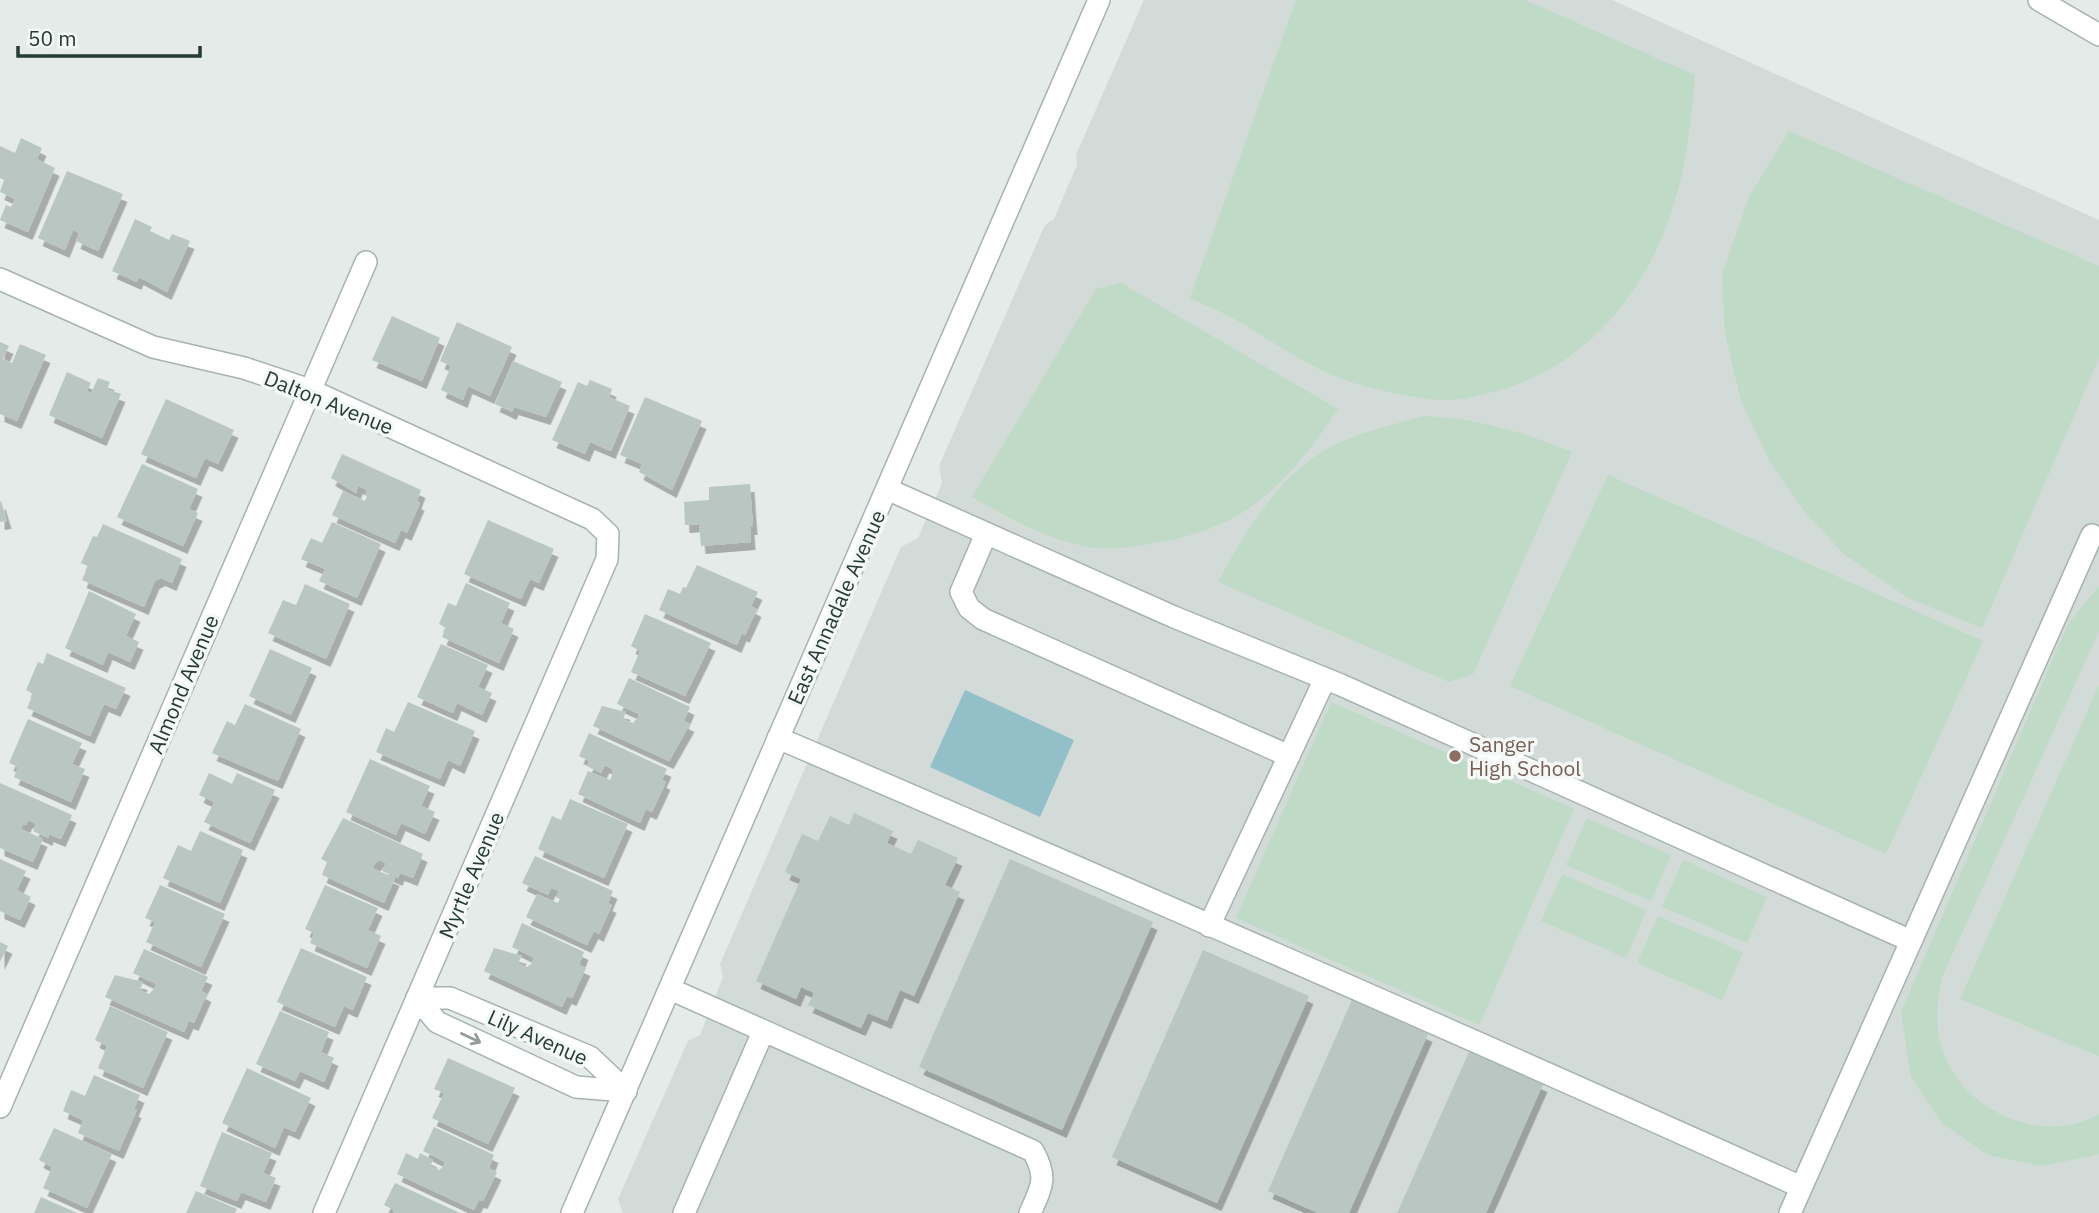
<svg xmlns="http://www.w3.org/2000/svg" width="2099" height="1213" font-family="'IBM Plex Sans',sans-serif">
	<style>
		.built { fill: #d2dbd7 }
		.green { fill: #bfdac7 }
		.water { fill: #93bfc9 }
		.building { fill: #b9c6c1; filter: url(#shadow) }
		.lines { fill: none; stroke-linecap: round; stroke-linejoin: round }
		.minor-casing { stroke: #a7b3af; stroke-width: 24 }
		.minor { stroke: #fff; stroke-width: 21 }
		.oneway { stroke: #929d9a }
		.education-dot { fill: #8d6e63; stroke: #f4f8f6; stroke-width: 2.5 }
		.labels { text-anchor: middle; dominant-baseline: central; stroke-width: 7; stroke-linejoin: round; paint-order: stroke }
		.street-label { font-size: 21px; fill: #253b36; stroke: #f4f8f6 }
		.education-label { font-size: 21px; fill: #785e54; stroke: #f4f8f6; text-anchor: start }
	</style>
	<defs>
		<filter id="shadow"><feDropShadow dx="4.5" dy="8" stdDeviation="0" flood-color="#0004"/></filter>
	</defs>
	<rect width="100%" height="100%" fill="#e4ebe8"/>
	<path class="built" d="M1144 0H1612L2099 220V1213H623L618 1199 688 1041 700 1035 723 977 720 964 901 547 918 538 942 483 939 466 1045 225 1054 219 1077 165 1076 155Z"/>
	<g class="green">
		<path d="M1296 0H1525L1695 75C1691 122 1686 171 1670 216 1640 303 1577 374 1484 394 1474 396 1463 400 1453 400 1425 401 1392 393 1364 386 1317 374 1279 345 1238 321 1222 312 1205 305 1190 298Z"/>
		<path d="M1789 131 2099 266V358L1982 628 1910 599 1845 555 1805 512 1770 462 1741 401 1725 334 1722 274 1749 197Z"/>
		<path d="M1121 283 1338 409C1287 484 1248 528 1154 543 1127 548 1102 551 1075 544 1039 535 1004 515 972 497L1096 289Z"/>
		<path d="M1424 416C1476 418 1523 432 1572 452L1473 674 1449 682 1218 582C1248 526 1287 461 1351 438 1374 429 1399 423 1424 416Z"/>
		<path d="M1608 475 1983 641 1886 854 1510 686Z"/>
		<path d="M2099 586V631L1942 977C1937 1001 1934 1028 1943 1052 1963 1111 2044 1147 2099 1114V1154L2042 1166 1988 1155 1942 1123 1911 1077 1901 1012 2068 624Z"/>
		<path d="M2099 685V1056L1960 999Z"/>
		<path d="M1331 702 1574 809 1479 1025 1236 918Z"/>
		<path d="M1587 818 1671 855 1651 901 1566 865Z"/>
		<path d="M1683 860 1767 897 1747 943 1662 907Z"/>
		<path d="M1562 874 1647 910 1626 958 1541 921Z"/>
		<path d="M1658 916 1743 952 1722 1000 1637 963Z"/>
	</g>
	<path class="water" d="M965 690 1074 740 1040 817 930 767Z"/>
	<g class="building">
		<path d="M21 138 42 148 37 159 55 168 28 232 0 220 6 205 11 207 15 199 0 192 4 180 0 178V146L15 153Z"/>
		<path d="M67 171 123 194 98 251 76 241 79 233 73 230 65 250 38 238Z"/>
		<path d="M135 219 152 227 150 231 169 240 172 234 190 241 167 292 139 277 137 282 112 271Z"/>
		<path d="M392 316 440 338 422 381 372 360Z"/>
		<path d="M457 322 512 347 490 396 468 386 463 400 441 390 451 366 440 361Z"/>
		<path d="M0 342 9 346 3 359 12 363 20 344 46 355 17 421 0 414Z"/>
		<path d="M513 361 562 382 546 417 514 407 512 412 495 404Z"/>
		<path d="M67 372 91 383 87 391 91 393 98 378 110 382 107 389 121 394 102 438 49 415Z"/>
		<path d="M590 380 612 389 609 397 630 406 611 451 590 442 585 454 552 440 578 382 587 386Z"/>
		<path d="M645 397 702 421 672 490 639 472 642 464 620 455Z"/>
		<path d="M166 399 234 430 218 464 205 458 196 478 141 454Z"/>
		<path d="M342 454 421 490 417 501 420 503 407 533 401 530 395 543 332 515 343 491 365 501 367 496 365 495 367 490 358 486 356 493 331 478Z"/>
		<path d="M142 464 198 489 189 509 198 513 183 546 117 517Z"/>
		<path d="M750 484 753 527H750L751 542 701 546 699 524 685 525 684 502 709 500V487Z"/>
		<path d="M1 501 7 521 0 522V502Z"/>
		<path d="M488 520 554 549 539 583 530 579 521 599 464 574Z"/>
		<path d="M332 522 381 544 357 598 319 581 325 569 301 559 311 538 322 543Z"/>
		<path d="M103 524 182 559 172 583 161 578 155 581 144 607 82 580 88 566 81 563 93 536 97 537Z"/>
		<path d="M697 565 758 592 751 606 757 609 745 635 742 633 737 645 659 610 668 589 680 594 683 587 686 588Z"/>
		<path d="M466 583 510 603 501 623 514 629 499 663 442 637 446 628 439 624 448 603 456 606Z"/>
		<path d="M305 584 350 604 326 659 268 633 283 600 296 605Z"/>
		<path d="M89 591 136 614 126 636 139 642 130 662 108 652 103 665 65 648Z"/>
		<path d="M645 614 711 643 685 696 631 672 640 651 631 646Z"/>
		<path d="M441 644 488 665 478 687 492 693 482 715 457 703 453 713 417 697Z"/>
		<path d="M270 649 312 668 291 715 249 696Z"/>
		<path d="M47 653 126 688 116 709 104 704 90 736 27 708 33 694 26 690 38 662 43 664Z"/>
		<path d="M629 678 690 707 684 721 690 724 669 761 593 726 602 706 626 712 623 719 633 723 638 717 639 714 617 704Z"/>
		<path d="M408 702 475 731 460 766 448 760 440 779 376 752 386 728 394 732Z"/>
		<path d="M245 704 301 729 278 781 212 753 227 721 235 725Z"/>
		<path d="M28 719 82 743 72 764 85 769 71 802 14 777 18 767 9 763Z"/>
		<path d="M589 733 667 769 662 780 666 782 652 812 646 809 640 823 578 794 588 771 610 780 612 776V769L605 765 601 773 587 766 589 761 579 756Z"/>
		<path d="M370 759 430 786 421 806 435 812 425 834 401 823 396 835 346 812Z"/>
		<path d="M209 773 232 784 237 773 275 790 250 843 204 822 214 802 199 795Z"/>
		<path d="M0 783 72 815 61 839 49 834 48 838 33 831 36 824 28 820 26 825 23 824 21 829 43 839 33 862 0 848Z"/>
		<path d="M570 799 628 824 604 878 538 849 552 816 561 820Z"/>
		<path d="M854 813 893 831 887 843 911 854 918 840 958 858 945 885 960 892 914 996 900 990 887 1021 868 1013 861 1028 808 1005 814 993 801 987 796 999 756 981 801 879 785 872 802 834 818 841 830 816 849 825Z"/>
		<path d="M343 818 423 854 413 878 400 873 398 878 382 871 386 863 379 860 374 865 372 868 395 878 384 903 322 875 327 862 321 859Z"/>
		<path d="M200 831 243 850 220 903 163 878 178 845 191 851Z"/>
		<path d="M535 856 613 891 608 903 612 905 599 934 594 931 587 945 526 917 537 894 558 903 560 899 556 897 559 891 551 888 548 895 522 883Z"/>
		<path d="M0 859 26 871 17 890 31 897 20 920 0 911Z"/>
		<path d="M1010 859 1153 922 1062 1130 919 1067Z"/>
		<path d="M160 885 225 914 201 967 146 942 155 922 145 918Z"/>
		<path d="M325 885 378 908 368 930 381 936 367 968 310 943 314 933 305 929Z"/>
		<path d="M522 923 584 952 579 965 586 968 572 998 567 996 562 1007 484 971 494 948 522 956 518 963 527 967 532 963 534 958 512 947Z"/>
		<path d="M0 942 8 946 0 962Z"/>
		<path d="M301 948 367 977 353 1010 344 1006 335 1027 277 1002Z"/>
		<path d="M144 949 208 977 201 991 207 994 194 1023 189 1021 184 1032 105 997 115 975 143 982 140 990 149 994 154 989 156 984 133 973Z"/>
		<path d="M1203 950 1309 996 1217 1203 1112 1157Z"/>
		<path d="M1352 1000 1428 1034 1349 1213H1318L1268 1191Z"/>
		<path d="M110 1006 168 1032 143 1088 98 1068 107 1046 95 1040Z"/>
		<path d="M280 1011 329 1032 321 1052 334 1058 324 1082 300 1071 295 1081 256 1064Z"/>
		<path d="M1469 1052 1543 1084 1486 1213H1397Z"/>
		<path d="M448 1058 515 1088 488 1144 432 1118 444 1093 434 1089Z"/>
		<path d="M247 1068 311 1098 295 1132 284 1127 275 1148 222 1123Z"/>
		<path d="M94 1075 140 1095 134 1109 137 1110 119 1151 78 1133 83 1120 63 1111 71 1090 85 1096Z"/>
		<path d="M434 1127 494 1155 489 1168 497 1172 483 1201 479 1200 474 1210 397 1174 406 1153 418 1159 420 1153 433 1160 430 1166 439 1170 443 1167 445 1162 423 1151Z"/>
		<path d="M54 1128 112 1154 87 1208 43 1188 52 1167 39 1160Z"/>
		<path d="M222 1132 272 1153 263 1173 276 1178 266 1202 241 1192 237 1201 200 1186Z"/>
		<path d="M395 1183 460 1213H393L394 1210 384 1205Z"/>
		<path d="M196 1191 237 1209 235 1213H186Z"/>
		<path d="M41 1197 77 1213H34Z"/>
	</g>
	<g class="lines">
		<defs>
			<g id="minor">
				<path d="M2039 0 2099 35"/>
				<path d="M0 279 153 347 244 368 310 390 592 519 608 534 607 559 324 1213"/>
				<path d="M887 489 1174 617 1341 685 1911 941"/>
				<path d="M986 534 961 592 969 608 983 619 1289 756"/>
				<path d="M778 738C1120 885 1462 1034 1801 1187"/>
				<path d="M1209 926 1325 679"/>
				<path d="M670 989 1033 1151C1048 1178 1042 1186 1030 1213"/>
				<path d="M417 998 437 1022 576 1087 626 1091"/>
				<path d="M417 998H450L590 1057 626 1091"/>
				<path d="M0 1107 366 262"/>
				<path d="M572 1213 1099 0"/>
				<path d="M684 1213 763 1032"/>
				<path d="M1790 1213 2092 535"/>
			</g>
		</defs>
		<use href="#minor" class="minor-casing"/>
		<use href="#minor" class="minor"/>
	</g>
	<defs><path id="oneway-shaft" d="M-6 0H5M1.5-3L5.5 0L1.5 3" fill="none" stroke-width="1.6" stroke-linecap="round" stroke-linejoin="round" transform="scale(1.75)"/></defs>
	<use class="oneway" href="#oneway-shaft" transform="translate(471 1038) rotate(25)"/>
	<circle class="education-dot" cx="1455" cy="756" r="7"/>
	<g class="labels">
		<g class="street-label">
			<text transform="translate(329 402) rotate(22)">Dalton Avenue</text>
			<text transform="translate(836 607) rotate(-66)">East Annadale Avenue</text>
			<text transform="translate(183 684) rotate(-67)">Almond Avenue</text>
			<text transform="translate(471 875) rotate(-67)">Myrtle Avenue</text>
			<text transform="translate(538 1037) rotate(24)">Lily Avenue</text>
		</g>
		<g class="education-label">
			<text x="1469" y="744">Sanger<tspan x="1469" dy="24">High School</tspan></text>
		</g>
	</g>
	<path d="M18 46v10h182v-10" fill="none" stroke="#253b36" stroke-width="3.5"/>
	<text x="28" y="46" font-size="21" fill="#253b36" stroke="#f4f8f6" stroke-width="5" paint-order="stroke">50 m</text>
</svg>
